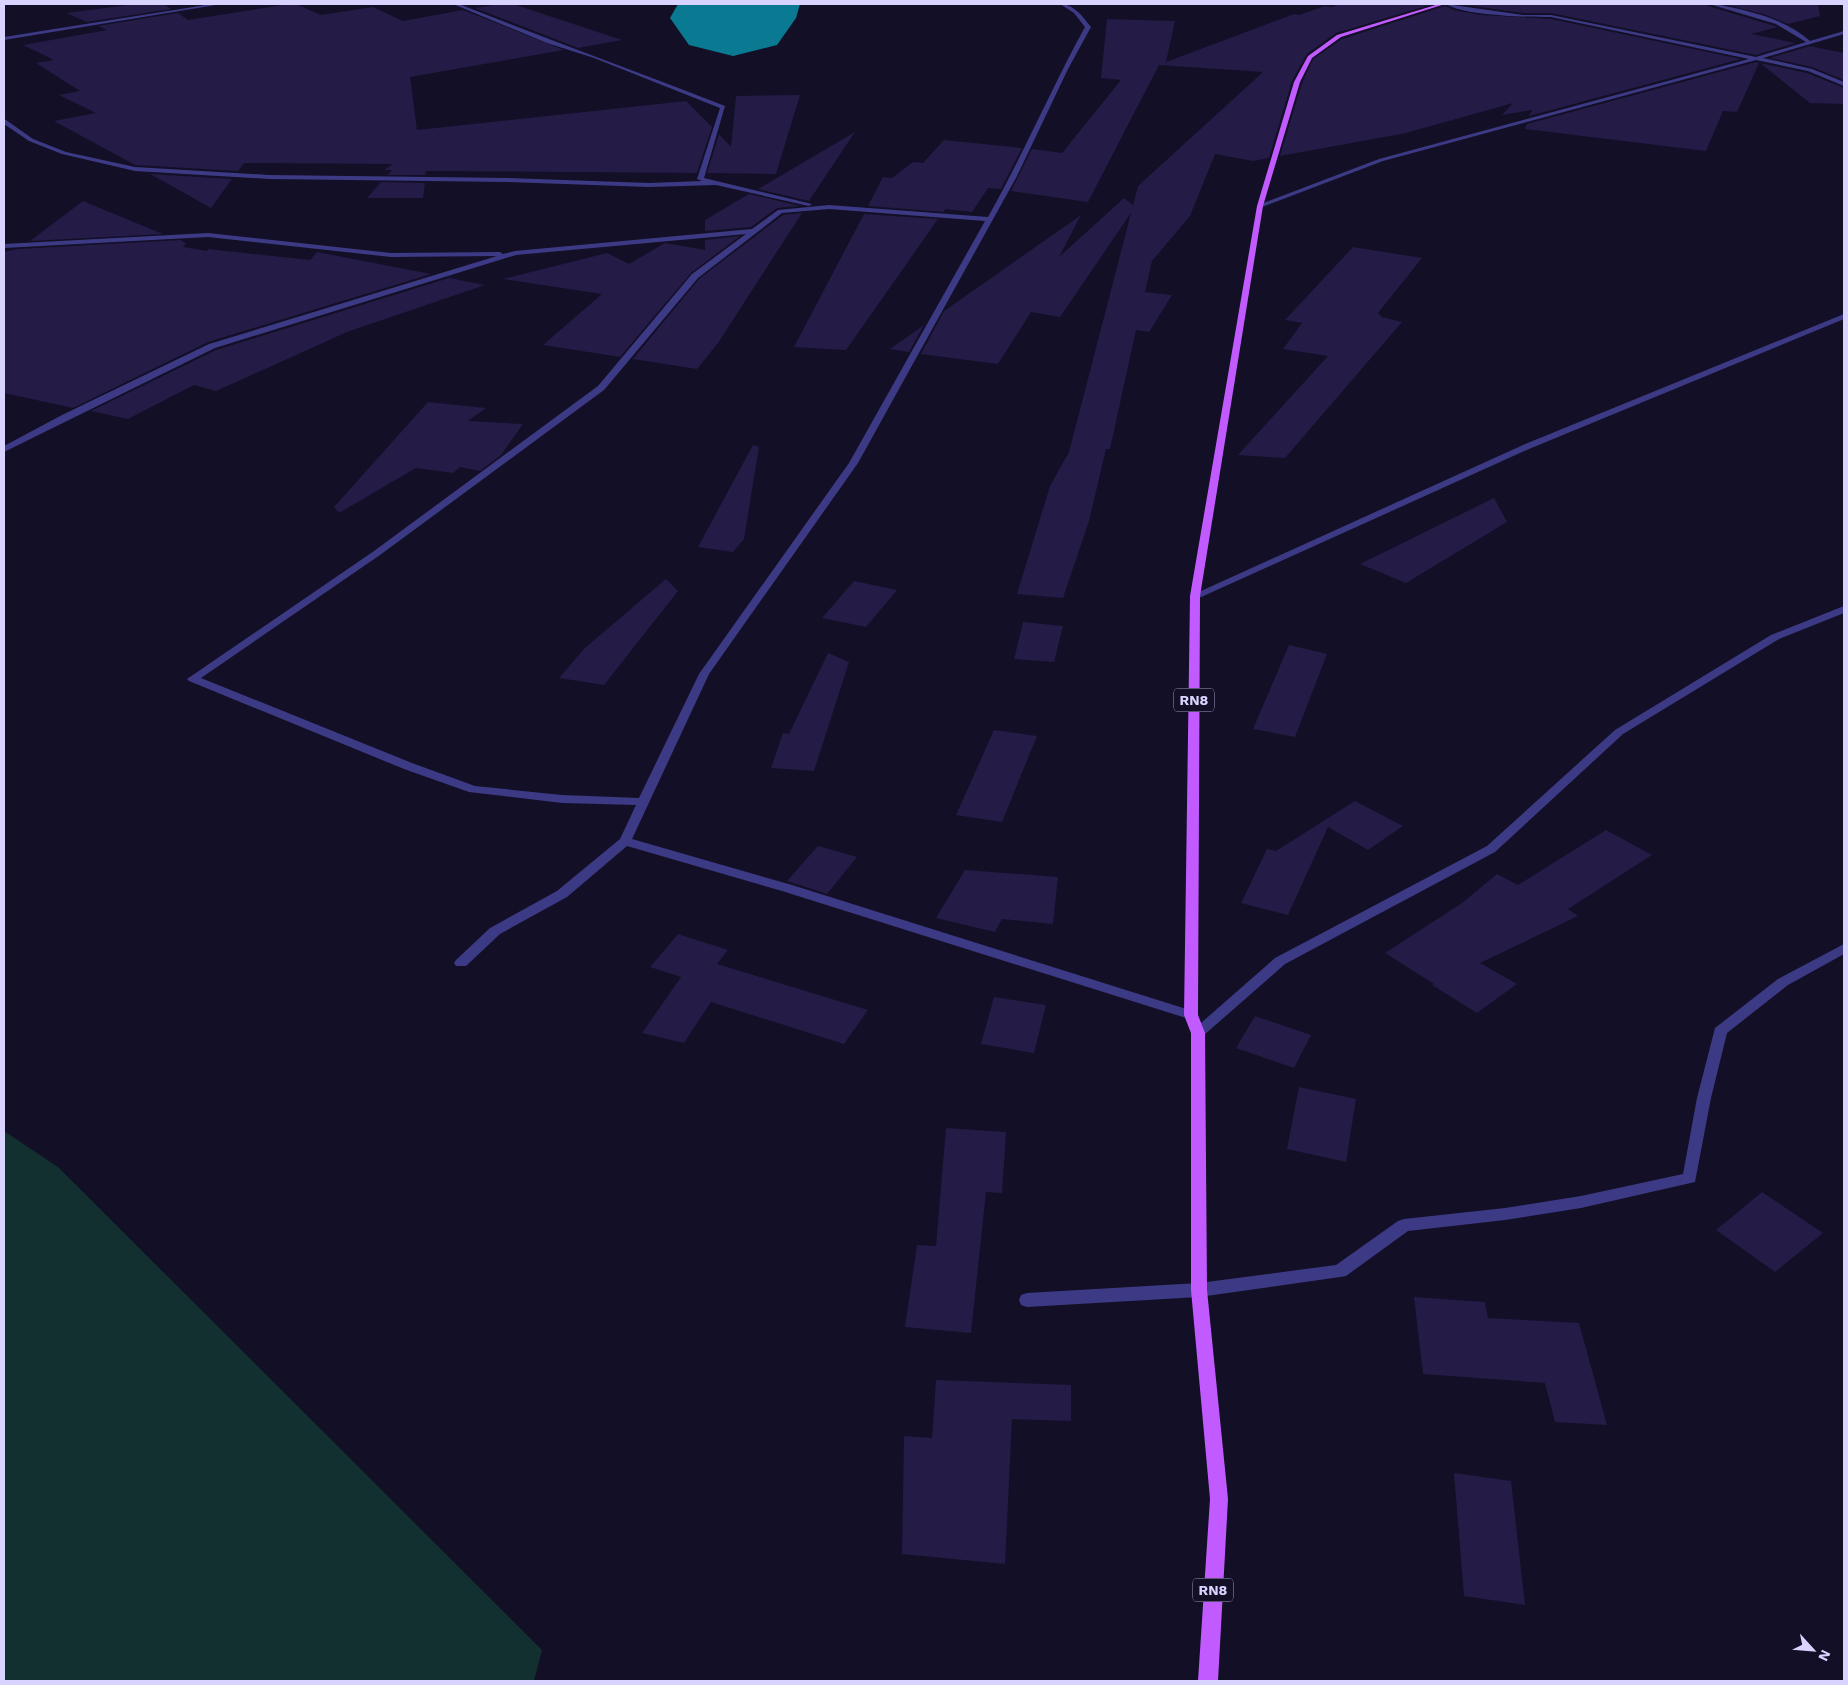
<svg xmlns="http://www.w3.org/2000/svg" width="1848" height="1685" font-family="'Work Sans',sans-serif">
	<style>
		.green { fill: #12302f }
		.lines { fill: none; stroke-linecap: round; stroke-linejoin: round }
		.runway { fill: #0a7a92; fill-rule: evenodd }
		.building { fill: #241b47 }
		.minor { fill: #3d3a85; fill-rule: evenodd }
		.primary { fill: #c25bff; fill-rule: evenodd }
		.labels { text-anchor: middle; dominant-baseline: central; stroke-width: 4; stroke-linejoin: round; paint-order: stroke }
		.shield { fill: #130f26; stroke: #9e99be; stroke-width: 1 }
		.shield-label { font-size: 14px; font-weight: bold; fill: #d9d4ff }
	</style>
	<rect width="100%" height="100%" fill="#130f26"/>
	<path class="green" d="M4 1131 58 1167 542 1650 534 1681H4Z"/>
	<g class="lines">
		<path class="runway" d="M678 4H800L796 18 777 45 733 56 689 45 670 18Z"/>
	</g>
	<g class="building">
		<path d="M136 4H164L171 9 87 22 66 13Z"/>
		<path d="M289 4H296L321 15 373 7 403 21 463 10 564 50 410 77 417 130 686 101 712 127 697 173 426 171 425 175H388L392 170H384L393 164 244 163 238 171 135 165 54 121 96 113 59 95 80 91 36 63 54 60 23 45 107 30 98 26 178 13 188 20Z"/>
		<path d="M500 4H513L622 40 578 48 475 8Z"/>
		<path d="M1338 4H1433L1336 33 1307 54 1292 81 1269 158 1253 161 1215 154 1190 216 1152 261 1145 292 1172 295 1149 332 1136 330 1110 449H1106L1089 521 1063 598 1017 594 1050 486 1069 452 1131 213 1060 317 1031 312 998 364 921 354 944 311 1081 215 1059 257 1124 198 1133 205 1138 186 1263 72 1159 65 1088 202 1011 191 1032 149 1062 153 1121 80 1101 78 1107 19 1175 21 1166 62 1294 14 1299 15 1325 6 1333 7Z"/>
		<path d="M1458 4H1707L1708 6 1778 27 1751 34 1796 43 1756 55 1551 13H1523Z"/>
		<path d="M1724 4H1818L1820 16 1788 24 1766 15Z"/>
		<path d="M1445 6 1454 10 1481 15 1551 19 1741 59 1529 116 1532 110 1502 115 1513 103 1406 133 1280 156 1302 83 1313 59 1342 39Z"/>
		<path d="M1810 46 1844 53V80L1812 67 1770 58Z"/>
		<path d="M1756 62 1759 63 1737 112 1723 111 1706 151 1525 129 1527 124Z"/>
		<path d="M1760 63 1807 73 1844 88V104L1810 103Z"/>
		<path d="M800 95 776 174 707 173 719 134 731 147 736 96Z"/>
		<path d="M855 132 809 201 758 189Z"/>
		<path d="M944 140 1022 148 1001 189 988 188 972 212 945 209 944 212 868 206 883 177 892 178 913 162 923 163Z"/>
		<path d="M150 174 232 179 211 208Z"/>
		<path d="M381 182 425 183 423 198H367Z"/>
		<path d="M749 194 800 206 777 208 751 227 705 231V220Z"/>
		<path d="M83 201 163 234 30 241Z"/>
		<path d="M802 213 718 343 697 369 633 359 699 279 783 215Z"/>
		<path d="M864 214 938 219 846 350 794 347Z"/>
		<path d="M740 236 691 273 620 357 543 345 602 294 503 279 607 253 629 264 665 243 705 250V240Z"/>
		<path d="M180 240 186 243 183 247 207 251 208 249 310 260 317 252 431 274 208 342 73 408 4 393V252L18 249Z"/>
		<path d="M1353 247 1422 258 1378 313 1382 317 1402 322 1285 458 1238 455 1328 356 1283 349 1302 323 1285 320Z"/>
		<path d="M449 278 485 285 347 332 216 391 194 385 128 419 91 411 216 350Z"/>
		<path d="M924 325 909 352 890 349Z"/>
		<path d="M428 402 486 408 468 421 523 424 501 455 480 471 460 467 453 473 416 468 339 513 334 507Z"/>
		<path d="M753 445 759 447 744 539 733 552 698 547Z"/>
		<path d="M1494 498 1507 522 1406 583 1360 564Z"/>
		<path d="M666 579 678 591 604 685 559 678 585 648Z"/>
		<path d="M854 581 897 590 866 627 822 618Z"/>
		<path d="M1023 622 1063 626 1054 662 1014 659Z"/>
		<path d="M1289 645 1327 654 1295 737 1253 729Z"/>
		<path d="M828 653 849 662 814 771 771 768 783 733 789 734Z"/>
		<path d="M994 730 1037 736 1002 822 956 815Z"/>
		<path d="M1355 801 1403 826 1368 850 1328 827 1288 915 1241 903 1267 849 1276 851Z"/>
		<path d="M1606 830 1652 855 1568 909 1578 916 1480 963 1517 984 1477 1013 1432 985 1434 984 1385 953 1462 903 1497 874 1518 885Z"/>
		<path d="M818 846 857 857 827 894 787 881Z"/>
		<path d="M965 870 1058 877 1053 924 1002 919 995 932 936 918Z"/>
		<path d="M678 934 728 950 717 964 868 1010 844 1044 711 1002 684 1043 642 1033 681 977 650 967Z"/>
		<path d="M994 997 1046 1005 1034 1053 981 1044Z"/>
		<path d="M1255 1016 1311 1035 1294 1068 1236 1048Z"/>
		<path d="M1299 1087 1356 1099 1346 1162 1287 1149Z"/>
		<path d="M946 1128 1006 1132 1002 1193 986 1192 971 1333 905 1327 917 1245 936 1246Z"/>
		<path d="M1762 1192 1823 1233 1775 1272 1716 1230Z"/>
		<path d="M1414 1297 1485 1302 1488 1318 1579 1323 1607 1425 1555 1422 1545 1383 1423 1374Z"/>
		<path d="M936 1380 1071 1385V1421L1012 1419 1005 1564 902 1554 904 1436 932 1438Z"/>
		<path d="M1454 1473 1511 1481 1525 1605 1464 1596Z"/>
	</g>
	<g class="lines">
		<g class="minor">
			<path d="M212 4H222L4 40V37Z"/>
			<path d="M453 4H459C547 39 636 71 725 106L704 178 812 204 809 206 716 185 649 187 508 182 269 179 135 171 62 154 29 141 4 124V119L6 120 33 139 66 152 135 167 269 175 508 178 649 183 702 181 697 179 720 108 594 58 547 43Z"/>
			<path d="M1060 4C1074 4 1083 17 1091 27L1068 69 1017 176 858 463 709 674 632 839 792 885 1196 1012 1198 1015 1196 1018H1186L782 891 627 846 567 897 500 934 466 966H456L454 963 456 960 490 928 557 891 620 839 636 805 562 803 469 792 404 769 189 681 187 679 374 551 598 386 692 274 746 234 516 255 215 348 4 452V446L62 415 209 344 497 256 391 257 208 237 4 248V244L208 233 391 253 500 252 503 254 515 251 752 229 778 210 829 205 988 217C1023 155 1051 89 1085 27L1074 13ZM829 209 985 221 849 463 699 674 639 798 562 795 475 786 412 763 201 678 380 555 604 390 698 278 782 213Z"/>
			<path d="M1446 4 1523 15H1551L1756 57 1806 42 1776 24 1709 4H1716C1749 11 1784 18 1810 41L1844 31V34L1763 58 1812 69 1844 82V86L1808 71 1756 60 1383 161 1262 207H1258V205L1379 159 1749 59 1551 17C1526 17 1465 16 1446 4Z"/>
			<path d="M1844 314V319L1529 449 1199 598H1191L1190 596 1523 445Z"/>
			<path d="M1844 606V613L1779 639 1623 734 1495 852 1285 964 1203 1036H1193L1191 1033 1193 1030 1275 958 1487 846 1615 730 1771 635Z"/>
			<path d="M1844 944V954L1788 985 1727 1033 1711 1098 1695 1182 1581 1208 1505 1220 1408 1231 1346 1276 1340 1277 1199 1297 1027 1307 1021 1305 1019 1300 1021 1295 1027 1293 1199 1283 1336 1265 1398 1221 1404 1219 1505 1208 1581 1196 1683 1174 1697 1098 1715 1028 1778 979Z"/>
		</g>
		<path class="primary" d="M1439 4H1445L1341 37 1312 58 1300 82 1263 206 1200 596 1198 1015 1205 1033 1207 1290 1228 1499 1218 1681H1198L1210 1499 1191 1290V1033L1184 1015 1190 596 1257 206 1294 82 1308 56 1337 35Z"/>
	</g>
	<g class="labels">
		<g class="shield">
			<rect x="1174" y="688.5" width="40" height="23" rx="4"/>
			<rect x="1193" y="1578.5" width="40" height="23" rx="4"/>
		</g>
		<g class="shield-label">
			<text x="1194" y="700">RN8</text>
			<text x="1213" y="1590">RN8</text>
		</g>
	</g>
	<rect width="1848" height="1685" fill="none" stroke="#d9d4ff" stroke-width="10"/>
	<g transform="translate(1813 1650) rotate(116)" stroke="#130f26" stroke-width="4" paint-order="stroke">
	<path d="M0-4L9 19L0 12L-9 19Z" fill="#d9d4ff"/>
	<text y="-8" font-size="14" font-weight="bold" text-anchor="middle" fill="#d9d4ff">N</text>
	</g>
</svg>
